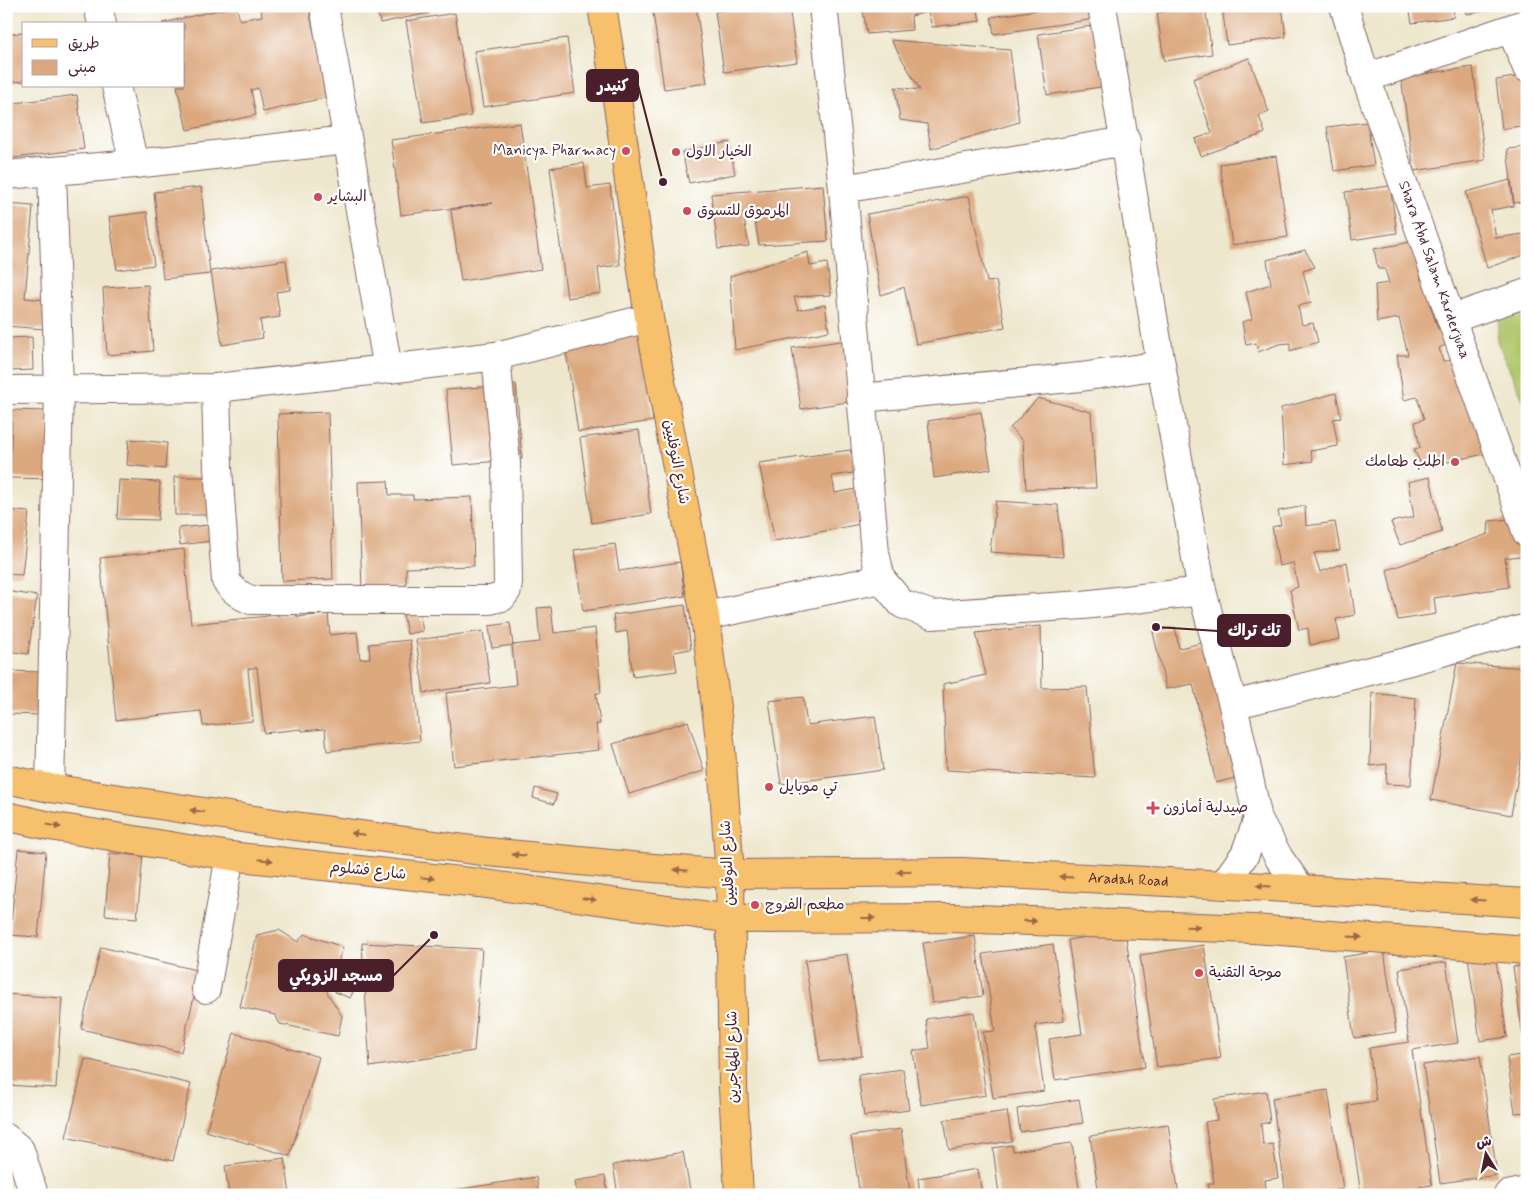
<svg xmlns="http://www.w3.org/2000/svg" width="1533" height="1201" font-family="Mynerve,'Playpen Sans Arabic',sans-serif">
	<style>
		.green { fill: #aec66b; stroke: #7c724b }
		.building { fill: #dca87e }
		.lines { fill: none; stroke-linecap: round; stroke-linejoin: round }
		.minor-casing { stroke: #836564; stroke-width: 30 }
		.primary-casing { stroke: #836564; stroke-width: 30 }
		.minor { stroke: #fff; stroke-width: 28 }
		.primary { stroke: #f7c06c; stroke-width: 28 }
		.oneway { fill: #986748 }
		.poi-dot { fill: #d1495b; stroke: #fff; stroke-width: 2 }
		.labels { text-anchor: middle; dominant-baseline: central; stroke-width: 4.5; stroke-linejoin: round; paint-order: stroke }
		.poi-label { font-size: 15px; fill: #4a1f2b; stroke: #fff; text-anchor: start }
		.street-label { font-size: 15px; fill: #4a1f2b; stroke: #fff }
		.leader { fill: none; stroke: #4a1f2b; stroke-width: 2 }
		.callout-dot { fill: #4a1f2b; stroke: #fff; stroke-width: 2 }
		.callout { fill: #4a1f2b; stroke: #4a1f2b; stroke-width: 2 }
		.callout-label { font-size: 16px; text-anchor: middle; font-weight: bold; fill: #fff }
	</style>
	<rect width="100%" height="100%" fill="#fff"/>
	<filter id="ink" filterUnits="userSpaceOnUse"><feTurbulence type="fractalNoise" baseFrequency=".02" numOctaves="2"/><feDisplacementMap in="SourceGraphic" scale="10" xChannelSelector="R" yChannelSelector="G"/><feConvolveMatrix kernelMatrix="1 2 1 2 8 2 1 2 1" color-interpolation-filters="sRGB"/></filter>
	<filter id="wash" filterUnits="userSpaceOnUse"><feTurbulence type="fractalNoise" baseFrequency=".0096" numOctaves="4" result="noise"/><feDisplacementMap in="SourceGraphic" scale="20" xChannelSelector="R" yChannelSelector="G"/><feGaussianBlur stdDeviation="1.12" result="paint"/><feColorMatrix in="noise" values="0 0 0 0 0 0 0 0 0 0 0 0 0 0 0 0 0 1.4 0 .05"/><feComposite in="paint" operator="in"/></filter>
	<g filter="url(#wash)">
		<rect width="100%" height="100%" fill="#eee7cd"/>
		<path class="green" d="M1527 300V408L1497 341 1500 310Z"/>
		<g id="blocks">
			<g class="building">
				<path d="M236 6 240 20 262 16 260 6H308L328 97 263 112 258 88 251 90 256 115 187 130 177 86H184V24L162 23Z"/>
				<path d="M367 6H428L429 13 380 23 377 9 368 10Z"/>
				<path d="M652 6H696L707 83 664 89Z"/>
				<path d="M756 6H789L797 62 724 72 715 12Z"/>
				<path d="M862 6H977L980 21 932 27 928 12 911 16 912 30 867 34Z"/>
				<path d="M990 6H1004V7L990 9Z"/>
				<path d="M1064 6H1093L1095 19 994 34 991 17Z"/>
				<path d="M1205 6 1212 54 1164 61 1157 13Z"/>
				<path d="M1222 6H1282L1286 37 1227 45Z"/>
				<path d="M1409 6H1453L1454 17 1412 23Z"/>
				<path d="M1466 6H1490L1491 10 1467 14Z"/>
				<path d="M455 13 471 116 423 123 406 21Z"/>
				<path d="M1098 25 1107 86 1047 95 1038 34Z"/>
				<path d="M24 32V81L6 83V35Z"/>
				<path d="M567 38 575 93 483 107 474 51Z"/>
				<path d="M891 40 1010 50 1019 122 931 149 927 124 900 120 895 87 920 90Z"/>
				<path d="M1249 58 1269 112 1259 116 1265 133 1201 156 1195 139 1212 133 1193 79Z"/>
				<path d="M1473 67 1485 160 1414 171 1401 77Z"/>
				<path d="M1527 75V125L1502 129 1496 80Z"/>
				<path d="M77 95 84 149 6 159V104Z"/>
				<path d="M1367 122 1374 165 1334 171 1327 127Z"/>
				<path d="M520 123 541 269 461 281 451 210 493 203 401 215 391 140Z"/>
				<path d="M729 142 735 174 689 183 682 152Z"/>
				<path d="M1527 147V201L1514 203 1507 149Z"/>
				<path d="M1276 156 1288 237 1232 245 1220 164Z"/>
				<path d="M584 163 587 188 610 185 620 265 598 268 601 293 567 298 550 168Z"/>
				<path d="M1510 180 1514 206 1491 210 1496 238 1523 234 1527 254 1487 268 1466 192Z"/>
				<path d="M823 185 828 241 759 245 753 210 743 213 749 246 718 249 711 194Z"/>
				<path d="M1390 186 1397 233 1352 240 1345 192Z"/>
				<path d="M201 187 210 274 163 279 154 192Z"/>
				<path d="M969 196 987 282 996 281 1005 327 916 344 904 287 881 295 867 214Z"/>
				<path d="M6 204 33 206 25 298 46 300 44 329 6 326Z"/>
				<path d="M147 212 154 265 117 270 109 217Z"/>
				<path d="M1421 240 1419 262 1421 280H1434L1438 301 1430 304 1438 329 1447 328 1450 343 1439 348 1443 361 1461 360 1490 453 1422 467 1414 449 1420 448 1415 422 1424 419 1417 397 1404 400 1397 355H1408L1399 318 1377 322 1375 285 1389 283 1385 269H1378L1374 249Z"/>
				<path d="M1305 250 1315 267 1303 271 1311 303 1298 306 1302 325 1313 323 1318 342 1290 351V343L1279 344 1258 352 1256 343 1246 345 1242 322 1252 319 1246 292 1271 284 1267 260Z"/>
				<path d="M808 252 810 266 827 263 831 295 794 297 798 310 825 305 829 331 735 350 730 276Z"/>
				<path d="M286 260 290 290 276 292 280 317 260 320 263 338 222 345 211 271Z"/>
				<path d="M148 285 153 351 107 355 103 288Z"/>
				<path d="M641 333 653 421 578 432 565 344Z"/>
				<path d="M32 337 33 370 10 371 8 338Z"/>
				<path d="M847 340 855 401 801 409 792 348Z"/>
				<path d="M516 384 522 459 453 465 446 390Z"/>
				<path d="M1336 393 1341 418 1333 419 1338 446 1310 451 1313 461 1284 465 1281 408Z"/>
				<path d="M1038 398 1091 412 1096 488 1026 489 1023 441 1010 428Z"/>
				<path d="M12 410 47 411 53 479 10 478Z"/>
				<path d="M328 412 333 579 282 581 278 414Z"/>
				<path d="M981 412 991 469 934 478 928 421Z"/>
				<path d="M639 430 651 514 592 523 580 438Z"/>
				<path d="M129 439 167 443 165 469 127 465Z"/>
				<path d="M850 450 859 472 832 476 835 493 861 488 865 523 775 541 759 463Z"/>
				<path d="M174 477H215V515H175Z"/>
				<path d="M1430 477 1442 532 1400 545 1391 522 1414 517 1408 482Z"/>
				<path d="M119 480 160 482 158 520 117 519Z"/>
				<path d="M388 481 389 495H413V499L472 497 474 566 406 568V587L362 589 358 482Z"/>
				<path d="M996 501 1058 505 1063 557 990 552Z"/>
				<path d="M1305 506 1306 526 1335 522 1340 550 1314 553 1320 572 1347 562 1355 615 1336 619 1340 639 1310 645 1308 628 1299 630 1290 590 1298 587 1293 563 1279 566 1272 527 1281 525 1278 511Z"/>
				<path d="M6 510 29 512 22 575 6 574Z"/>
				<path d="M1519 518 1527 547V555L1505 558 1509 587 1434 598 1436 614 1398 620 1387 570 1488 534 1489 521Z"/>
				<path d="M219 524 220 540 180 545 178 528Z"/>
				<path d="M615 544 619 571 680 562 685 596 583 611 574 550Z"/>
				<path d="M184 549 191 624 297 613V617L328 614 330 635 357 632 360 659 370 658 369 644 410 640 420 741 327 751 325 729 302 731 301 729 264 733 257 667 248 669 253 721 203 726 201 711 116 720 100 558Z"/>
				<path d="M6 591 37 596 28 654 6 651Z"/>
				<path d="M685 605 691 649 674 652 677 671 633 677 627 631 616 633 613 615Z"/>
				<path d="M551 607 554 633 595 628 601 693H596L600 724H596L599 750 454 766 446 693 516 685 512 645 540 642 537 608Z"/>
				<path d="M419 612 423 631 407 634 403 614Z"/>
				<path d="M510 623 513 645 492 648 489 626Z"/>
				<path d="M1041 626 1042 688 1087 687 1095 778 946 770 943 684 986 675 976 633Z"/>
				<path d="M1175 627 1179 648 1211 641 1242 776 1216 783 1193 684 1166 689 1153 632Z"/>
				<path d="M483 631 490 683 424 693 416 640Z"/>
				<path d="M1457 663 1527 668V727L1511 815 1431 800Z"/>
				<path d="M6 671 43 672 42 715 6 714Z"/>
				<path d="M1372 693 1416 698 1411 785 1386 784 1387 764 1370 766Z"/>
				<path d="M803 697 807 725 875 716 883 770 781 784 769 701Z"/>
				<path d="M688 721 704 771 629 794 613 744Z"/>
				<path d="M535 788 557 794 554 804 533 798Z"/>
				<path d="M18 849 46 852 38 937 10 935Z"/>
				<path d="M110 853 143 856 137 918 105 915Z"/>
				<path d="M279 930 298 942 304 934 343 947 339 958 345 977 356 986 350 998 335 992V986L325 985 328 994 342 1016 338 1036 280 1024 275 1015 240 1007 257 935Z"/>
				<path d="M1125 931 1145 1067 1055 1080 1049 1039 1082 1034 1068 940Z"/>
				<path d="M975 936 983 996 932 1003 923 943Z"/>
				<path d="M362 943 482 949 474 1051 370 1067Z"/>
				<path d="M1053 944 1064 1021 1035 1025 1044 1091 993 1098 983 1032 995 1031 983 954Z"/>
				<path d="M1204 945 1221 1058 1157 1067 1140 955Z"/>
				<path d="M101 947 200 971 181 1052 81 1029Z"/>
				<path d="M1384 950 1396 1032 1354 1038 1343 957Z"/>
				<path d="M1495 953 1507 1037 1480 1041 1468 957Z"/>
				<path d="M847 954 862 1056 820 1062 805 960Z"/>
				<path d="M1446 962 1458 1043 1412 1050 1432 1185 1361 1195 1348 1105 1376 1101 1369 1048 1409 1042 1399 969Z"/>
				<path d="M1527 965V1036L1523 1037 1513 967Z"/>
				<path d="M6 994 62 998 56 1088 6 1085Z"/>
				<path d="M974 1012 986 1095 921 1105 913 1051 930 1048 926 1019Z"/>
				<path d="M234 1033 319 1057 290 1156 206 1131Z"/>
				<path d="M1527 1054V1112L1515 1113 1507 1057Z"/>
				<path d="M1480 1056 1497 1175 1440 1183 1423 1065Z"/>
				<path d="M85 1059 191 1084 173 1161 66 1137Z"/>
				<path d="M903 1069 909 1110 864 1116 858 1075Z"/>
				<path d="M1328 1090 1343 1189 1308 1195H1286L1272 1098Z"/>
				<path d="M1266 1091 1270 1122 1261 1124 1263 1145 1273 1144 1278 1178 1265 1180 1267 1195H1210L1208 1183H1214L1205 1122 1217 1120 1214 1099Z"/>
				<path d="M1079 1099 1083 1123 1020 1132 1017 1109Z"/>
				<path d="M1007 1111 1012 1141 949 1150 944 1120Z"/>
				<path d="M1168 1124 1179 1195H1099L1090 1136Z"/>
				<path d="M901 1129 910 1193 896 1195H860L851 1136Z"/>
				<path d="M1072 1143 1080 1195H999L993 1148 1012 1145 1013 1151Z"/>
				<path d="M683 1152 691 1195H618L613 1165Z"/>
				<path d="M285 1158 290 1195H229L225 1166Z"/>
				<path d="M978 1169 982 1195H920L918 1178Z"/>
				<path d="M605 1176 608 1195H577L575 1181Z"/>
				<path d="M536 1177 539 1195H430V1194Z"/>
			</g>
		</g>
	</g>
	<g filter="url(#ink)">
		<use href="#blocks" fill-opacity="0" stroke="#836564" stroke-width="1"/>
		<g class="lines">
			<defs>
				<g id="minor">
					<path d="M98 6 102 24"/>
					<path d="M324 6 388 369"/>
					<path d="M823 6 843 189 875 553 881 579 902 604 932 615 1083 605 1202 591"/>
					<path d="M1102 6 1161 365 1202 591 1233 705"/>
					<path id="s1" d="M1344 6 1366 78 1527 533"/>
					<path d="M1511 29 1527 68"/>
					<path d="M1366 78 1527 23"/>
					<path d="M116 86 134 164"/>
					<path d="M6 175 134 164 347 140"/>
					<path d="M843 189 1126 141"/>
					<path d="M1451 319 1527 293"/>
					<path d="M216 388 218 468 226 581C233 591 240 596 251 600H490L502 597 507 590 508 582 506 463 496 356"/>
					<path d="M6 390 216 388 388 369 496 356 649 318"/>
					<path d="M861 398 1081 377 1161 365"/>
					<path d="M705 616 881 579"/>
					<path d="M50 788 59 389 52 171"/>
					<path d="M1223 885 1245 854 1258 819"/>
					<path d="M1301 889 1279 858 1258 819 1233 705 1406 662 1527 628"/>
					<path d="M206 989 230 856"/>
					<path d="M6 1138 20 1150 34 1195"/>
					<path d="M1508 1195 1527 1191"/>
				</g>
				<g id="primary">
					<path d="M602 6 617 99 649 318 705 616 721 749 730 874 733 1088 739 1195"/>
					<path id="s2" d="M6 779 50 788 280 824 488 852 641 867 730 874 962 872 1269 887 1527 903"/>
					<path d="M6 816 50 826 230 856 479 883 731 919 951 918 1254 929 1527 950"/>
				</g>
			</defs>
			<use href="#minor" class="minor-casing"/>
			<use href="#primary" class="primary-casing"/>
			<use href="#minor" class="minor"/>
			<use href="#primary" class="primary"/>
		</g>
		<defs><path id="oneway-solid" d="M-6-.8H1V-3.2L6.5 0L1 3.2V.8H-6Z" transform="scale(1.25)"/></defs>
		<g class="oneway">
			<use href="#oneway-solid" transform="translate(197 811) rotate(-171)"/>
			<use href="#oneway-solid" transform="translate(54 826) rotate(11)"/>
			<use href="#oneway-solid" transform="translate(358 834) rotate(-172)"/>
			<use href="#oneway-solid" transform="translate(519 855) rotate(-174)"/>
			<use href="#oneway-solid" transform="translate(266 860) rotate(6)"/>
			<use href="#oneway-solid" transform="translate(681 870) rotate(-176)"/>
			<use href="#oneway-solid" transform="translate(904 872) rotate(179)"/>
			<use href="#oneway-solid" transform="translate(1066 877) rotate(-177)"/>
			<use href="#oneway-solid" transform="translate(428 878) rotate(6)"/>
			<use href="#oneway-solid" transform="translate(1264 886) rotate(-177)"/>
			<use href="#oneway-solid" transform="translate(589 899) rotate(8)"/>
			<use href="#oneway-solid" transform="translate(1478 900) rotate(-176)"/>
			<use href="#oneway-solid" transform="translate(868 918)"/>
			<use href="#oneway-solid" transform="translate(1030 921) rotate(2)"/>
			<use href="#oneway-solid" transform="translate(1193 927) rotate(2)"/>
			<use href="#oneway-solid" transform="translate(1355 937) rotate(4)"/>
		</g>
	</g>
	<g class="poi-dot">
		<circle cx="626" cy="151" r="5"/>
		<circle cx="676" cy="152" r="5"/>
		<circle cx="318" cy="197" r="5"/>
		<circle cx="687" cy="211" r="5"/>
		<circle cx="1455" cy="462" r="5"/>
		<circle cx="769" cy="787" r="5"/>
		<path d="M1150.5 800.5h5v5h5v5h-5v5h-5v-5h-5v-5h5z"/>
		<circle cx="755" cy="905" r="5"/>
		<circle cx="1199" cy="973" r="5"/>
	</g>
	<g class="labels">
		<g class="poi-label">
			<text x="616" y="151" text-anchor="end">Manicya Pharmacy</text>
			<text x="686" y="152">الخيار الاول</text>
			<text x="328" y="197">البشاير</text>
			<text x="697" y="211">المرموق للتسوق</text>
			<text x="1445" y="462" text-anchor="end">اطلب طعامك</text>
			<text x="779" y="787">تي موبايل</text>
			<text x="1163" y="808">صيدلية أمازون</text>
			<text x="765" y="905">مطعم الفروج</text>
			<text x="1209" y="973">موجة التقنية</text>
		</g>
		<g class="street-label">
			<text stroke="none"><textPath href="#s1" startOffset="279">Shara Abd Salam Karderjuaa</textPath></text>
			<text transform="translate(676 462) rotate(79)">شارع النوفليين</text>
			<text transform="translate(728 863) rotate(-93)">شارع النوفليين</text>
			<text transform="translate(368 871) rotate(6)">شارع فشلوم</text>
			<text stroke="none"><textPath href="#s2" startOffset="1129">Aradah Road</textPath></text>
			<text transform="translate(733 1057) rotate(-91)">شارع المهاجرين</text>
		</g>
	</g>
	<path class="leader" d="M663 182L638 85M1156 627L1218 631M434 935L393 976"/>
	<g class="callout-dot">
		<circle cx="663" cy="182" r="5"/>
		<circle cx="1156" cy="627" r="5"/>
		<circle cx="434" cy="935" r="5"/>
	</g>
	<g class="callout">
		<rect x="587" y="70" width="51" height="31" rx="5"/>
		<rect x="1218" y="615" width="72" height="31" rx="5"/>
		<rect x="279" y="960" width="114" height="31" rx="5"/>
	</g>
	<g class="callout-label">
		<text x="613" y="91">كنيدر</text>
		<text x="1254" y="636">تك تراك</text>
		<text x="336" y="981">مسجد الزويكي</text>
	</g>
	<rect width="1533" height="1201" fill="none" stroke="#fff" stroke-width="25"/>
	<rect x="22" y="22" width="162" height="65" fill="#ffffff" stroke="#b7a5aa"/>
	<rect x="32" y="39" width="25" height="8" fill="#f7c06c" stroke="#b7a5aa"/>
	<text x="68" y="48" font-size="15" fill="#4a1f2b">طريق</text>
	<rect x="32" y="60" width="25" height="15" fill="#dca87e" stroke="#b7a5aa"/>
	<text x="68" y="72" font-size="15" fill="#4a1f2b">مبنى</text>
	<g transform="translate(1486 1154) rotate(350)" stroke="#ffffff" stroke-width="4" paint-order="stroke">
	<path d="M0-4L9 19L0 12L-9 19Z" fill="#4a1f2b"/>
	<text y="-8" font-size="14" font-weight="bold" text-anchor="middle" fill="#4a1f2b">ش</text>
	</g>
</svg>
